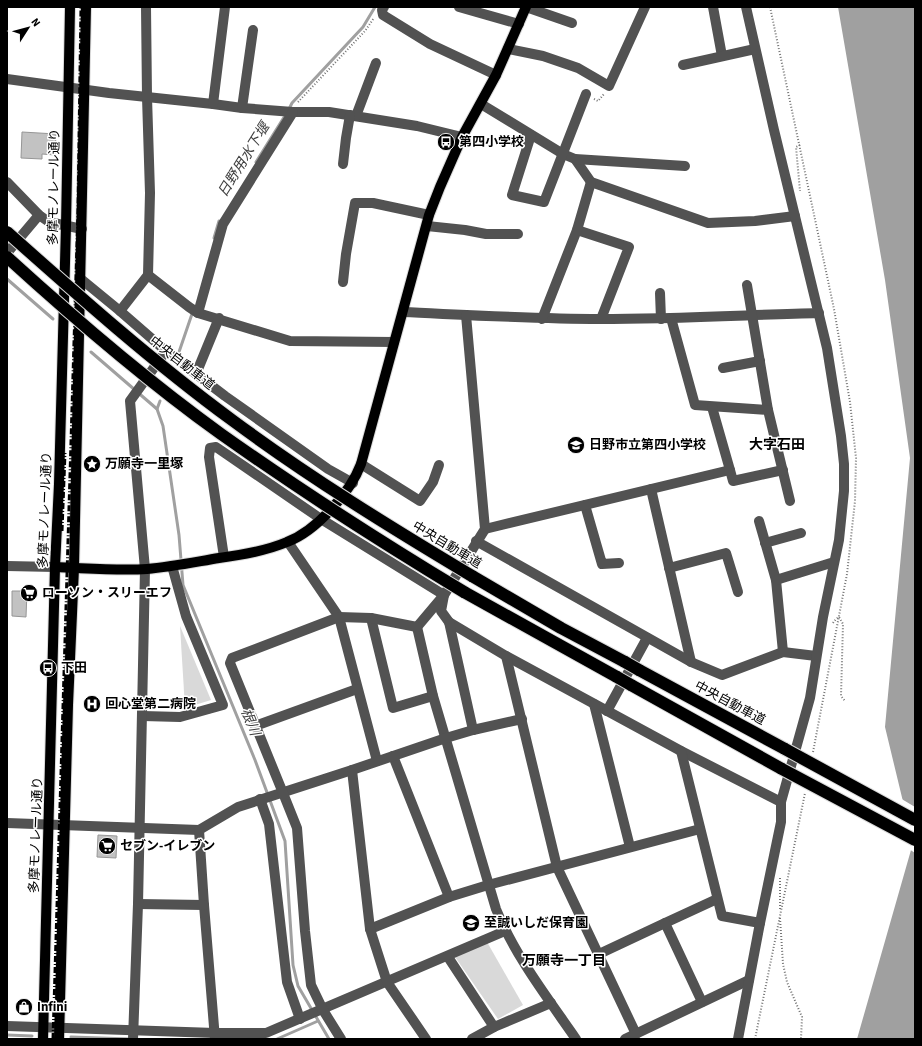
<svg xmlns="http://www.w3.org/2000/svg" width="922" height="1046" font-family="'Source Sans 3','Noto Sans JP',sans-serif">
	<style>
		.green { fill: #d9d9d9 }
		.water { fill: #a0a0a0 }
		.pier { fill: #fff }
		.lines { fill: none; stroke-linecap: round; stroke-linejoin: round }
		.stream { stroke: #a0a0a0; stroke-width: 3 }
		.building { fill: #c2c2c2; stroke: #969696 }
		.major-casing { stroke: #dbdbdb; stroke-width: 12 }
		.highway-casing { stroke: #dbdbdb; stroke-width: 14 }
		.path { stroke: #747474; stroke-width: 2; stroke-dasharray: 1 2; stroke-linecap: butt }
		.minor { stroke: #525252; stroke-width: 10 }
		.major { stroke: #000; stroke-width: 10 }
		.highway { stroke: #000; stroke-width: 12 }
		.rail { stroke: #000; stroke-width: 3; stroke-dasharray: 6 2 1 2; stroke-linecap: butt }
		.highway-bridge-casing { stroke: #dbdbdb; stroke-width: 14; stroke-linecap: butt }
		.highway-bridge { stroke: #000; stroke-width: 12 }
		.labels { text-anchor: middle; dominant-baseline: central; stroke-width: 3; stroke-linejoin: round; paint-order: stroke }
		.poi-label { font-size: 13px; font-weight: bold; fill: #000; stroke: #fff; text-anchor: start }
		.street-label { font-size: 13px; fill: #000; stroke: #fff }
		.water-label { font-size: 14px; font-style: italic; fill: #414141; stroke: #fff }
		.neighbourhood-label { font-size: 14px; font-weight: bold; fill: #000; stroke: #fff }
	</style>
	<rect width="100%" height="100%" fill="#fff"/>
	<g class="green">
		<path d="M180 626 211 700 185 708Z"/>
		<path d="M487 942 523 1005 498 1019 455 957Z"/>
	</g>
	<path class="water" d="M838 7H915V1039H857L913 843 885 727 910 458 885 280Z"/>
	<path class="pier" d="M900 798 915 807V853L909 849 910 843Z"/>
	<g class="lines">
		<g class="stream">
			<path d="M289 109 292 103 363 27 375 7"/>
			<path d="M256 162 286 114"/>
			<path d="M214 238 219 221"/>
			<path d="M7 279 53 319"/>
			<path d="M91 352 157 409 163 426 179 535 183 585 255 760 285 841 293 965 298 986 329 1039"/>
			<path d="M179 352 193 311"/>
			<path d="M157 409 160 401"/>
			<path d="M7 1035 32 1036"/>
			<path d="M71 1037 130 1039"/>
			<path d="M277 1039 318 1021"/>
		</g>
	</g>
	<g class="building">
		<path d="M22 132 56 134 55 155 42 154V159L21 158Z"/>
		<path d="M12 591H27L26 617 12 616Z"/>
		<path d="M98 835 117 836 116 858 97 857Z"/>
	</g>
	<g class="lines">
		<defs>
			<g id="major">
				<path d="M55 567C85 568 117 571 147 569 171 567 195 562 219 558 242 555 266 551 287 542 316 531 350 493 361 464L429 215 440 187 462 137 496 75 526 7"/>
				<path d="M43 1039 55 567 59 484 66 226 70 7"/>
				<path d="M59 1039 68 705 74 568 86 7"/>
			</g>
			<g id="highway">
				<path d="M472 576 561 628 625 662"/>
				<path d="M464 592 617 677"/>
				<path d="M639 670 785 749"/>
				<path d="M631 685 782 769"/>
			</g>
		</defs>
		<use href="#major" class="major-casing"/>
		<use href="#highway" class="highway-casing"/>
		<g class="path">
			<path d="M770 7 834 309 850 402 856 458 855 501 847 574 813 752"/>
			<path d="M594 99 598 101 604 94"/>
			<path d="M298 102 365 31 374 18"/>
			<path d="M800 145 796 147 800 191"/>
			<path d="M833 623 836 619 839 617 843 624 841 696 845 701"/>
			<path d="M780 909V876"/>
			<path d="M780 918 783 964 787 982 802 1017 801 1039"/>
			<path d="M755 1039 805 793"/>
		</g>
		<g class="minor">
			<path d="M384 7 382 10 383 15 430 44 496 75"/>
			<path d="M459 7 519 24"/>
			<path d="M526 7 572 23"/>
			<path d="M713 7 722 56"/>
			<path d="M508 49 543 56 578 68 609 86 645 7"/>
			<path d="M683 65 755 49"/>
			<path d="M7 79 109 93 213 104 242 108 293 112H329L417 126 462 137"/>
			<path d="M213 104 225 7"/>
			<path d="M481 104 563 154 575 159 591 182 708 223 755 221 795 216"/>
			<path d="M242 108 253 30"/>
			<path d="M356 116 376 63"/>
			<path d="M531 135 512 195 544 202 586 94"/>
			<path d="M575 159 685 166"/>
			<path d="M343 164 346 138 350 115"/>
			<path d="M7 182 39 215 49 222 82 229"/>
			<path d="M427 226 465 230 486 234H518"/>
			<path d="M577 230 629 247 601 319"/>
			<path d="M7 253 39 215"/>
			<path d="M148 275 189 307 198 313 290 341 394 342"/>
			<path d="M81 279 120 311 166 351 225 396 328 469 353 483"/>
			<path d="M343 282 346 254 355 203H373L429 215"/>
			<path d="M660 293 661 319"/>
			<path d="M120 311 148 275 150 193 147 97 146 7"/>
			<path d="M403 312C469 315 535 319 600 319 673 319 746 315 819 313"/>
			<path d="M198 313 223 224 293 112"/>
			<path d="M671 318 695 405 768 410 747 285"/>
			<path d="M542 319 577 230 591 182"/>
			<path d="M723 368 760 361"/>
			<path d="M196 374 219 318"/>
			<path d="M768 410 790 501"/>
			<path d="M361 464 420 501 433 482 439 465"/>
			<path d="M730 470 733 481 783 470"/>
			<path d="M651 489 691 662"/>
			<path d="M585 505 602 564 619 563"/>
			<path d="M759 521 776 580 783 652"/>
			<path d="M485 529 730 470 712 407"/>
			<path d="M476 541 691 662 722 675 783 652 816 656"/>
			<path d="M288 542 339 617 377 761"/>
			<path d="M765 543 801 533"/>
			<path d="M224 557 209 457 210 448 216 447 321 519 444 595 441 611 449 622 506 656 681 751 781 802"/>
			<path d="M7 566 55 567"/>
			<path d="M669 568 726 553 738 592"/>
			<path d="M776 580 834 562"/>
			<path d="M371 618 393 708 433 696"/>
			<path d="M449 622 473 730"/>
			<path d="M417 627 433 696 496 909C515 956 547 997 576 1039"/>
			<path d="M417 627 444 595 485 529 466 315"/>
			<path d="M506 656 557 867 636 1034"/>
			<path d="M594 704 630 847"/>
			<path d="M607 711 647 638"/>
			<path d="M143 716 180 717 223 705 186 616 172 566"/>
			<path d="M255 726 357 689"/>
			<path d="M681 751 722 916 760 923"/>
			<path d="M393 756 449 897"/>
			<path d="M260 799 269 824 287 982 300 1019"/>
			<path d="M7 823 199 830 238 807 352 770"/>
			<path d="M199 830 204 905 215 1039"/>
			<path d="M138 904 204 905"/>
			<path d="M665 923 717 899"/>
			<path d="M370 929 449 897 488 885 700 829"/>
			<path d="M599 954 665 923 702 1002"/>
			<path d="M448 957 494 1027"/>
			<path d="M7 1026 215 1033H266L505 931"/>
			<path d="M133 1039 138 904 145 569 130 401 166 351"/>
			<path d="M341 1039 323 1010 311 985 305 931 297 828 283 793 230 663 232 658 339 617 371 618 417 627"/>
			<path d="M426 1039 387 982 370 929 352 770 446 738 473 730 522 719"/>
			<path d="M472 1039 494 1027 551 1003"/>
			<path d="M625 1039 749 980"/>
			<path d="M738 1039 760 923 781 822V802L810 698 823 617 839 540 844 491V464L841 436 827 348 774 130 746 7"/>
		</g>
		<use href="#major" class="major"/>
		<use href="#highway" class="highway"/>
		<g class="rail">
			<path d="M62 531 65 453"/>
			<path d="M53 1039 78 210 81 7"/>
		</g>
		<defs>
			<g id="highway-bridge">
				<path d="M7 232C80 297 153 362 232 420 309 477 390 527 472 576"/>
				<path d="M7 257C75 319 146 380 221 434 300 490 381 542 464 592"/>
				<path d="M625 662 639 670"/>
				<path d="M617 677 631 685"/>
				<path d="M785 749 915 820"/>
				<path d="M782 769 915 840"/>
			</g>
		</defs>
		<use href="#highway-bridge" class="highway-bridge-casing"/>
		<use href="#highway-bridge" class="highway-bridge"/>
	</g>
	<defs>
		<symbol id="bus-disc" viewBox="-11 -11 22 22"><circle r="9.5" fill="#000" stroke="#fff"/><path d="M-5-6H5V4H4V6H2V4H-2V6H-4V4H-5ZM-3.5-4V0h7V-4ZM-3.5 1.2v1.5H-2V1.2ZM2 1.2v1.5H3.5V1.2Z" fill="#fff"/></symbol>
		<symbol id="school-disc" viewBox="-11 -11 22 22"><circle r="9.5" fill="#000" stroke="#fff"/><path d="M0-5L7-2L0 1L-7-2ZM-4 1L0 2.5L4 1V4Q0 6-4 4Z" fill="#fff"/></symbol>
		<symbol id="sight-disc" viewBox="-11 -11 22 22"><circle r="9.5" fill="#000" stroke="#fff"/><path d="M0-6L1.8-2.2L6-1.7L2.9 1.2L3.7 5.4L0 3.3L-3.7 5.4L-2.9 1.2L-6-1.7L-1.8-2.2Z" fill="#fff"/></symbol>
		<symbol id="supermarket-disc" viewBox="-11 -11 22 22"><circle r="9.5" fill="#000" stroke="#fff"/><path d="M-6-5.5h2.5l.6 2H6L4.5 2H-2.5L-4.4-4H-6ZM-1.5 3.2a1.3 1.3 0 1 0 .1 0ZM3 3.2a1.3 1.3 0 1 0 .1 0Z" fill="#fff"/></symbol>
		<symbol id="hospital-disc" viewBox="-11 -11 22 22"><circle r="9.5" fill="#000" stroke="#fff"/><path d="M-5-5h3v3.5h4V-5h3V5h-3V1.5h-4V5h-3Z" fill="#fff"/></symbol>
		<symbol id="shop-disc" viewBox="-11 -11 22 22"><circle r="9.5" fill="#000" stroke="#fff"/><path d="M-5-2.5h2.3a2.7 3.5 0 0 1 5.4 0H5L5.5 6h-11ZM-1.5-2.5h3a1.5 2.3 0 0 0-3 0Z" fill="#fff"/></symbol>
	</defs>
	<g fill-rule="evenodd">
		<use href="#bus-disc" x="436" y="132" width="20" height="20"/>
		<use href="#school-disc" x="566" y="435" width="20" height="20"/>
		<use href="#sight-disc" x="82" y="454" width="20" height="20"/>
		<use href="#supermarket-disc" x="19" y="583" width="20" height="20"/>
		<use href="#bus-disc" x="38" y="658" width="20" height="20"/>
		<use href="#hospital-disc" x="82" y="694" width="20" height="20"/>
		<use href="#supermarket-disc" x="97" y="836" width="20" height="20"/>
		<use href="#school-disc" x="461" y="913" width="20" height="20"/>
		<use href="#shop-disc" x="14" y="997" width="20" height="20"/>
	</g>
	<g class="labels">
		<g class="poi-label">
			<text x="459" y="142">第四小学校</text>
			<text x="589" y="445">日野市立第四小学校</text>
			<text x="105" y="464">万願寺一里塚</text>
			<text x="42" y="593">ローソン・スリーエフ</text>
			<text x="61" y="668">下田</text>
			<text x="105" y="704">回心堂第二病院</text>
			<text x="120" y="846">セブン-イレブン</text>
			<text x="484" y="923">至誠いしだ保育園</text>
			<text x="37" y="1007">Infini</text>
		</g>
		<g class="street-label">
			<text transform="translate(54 187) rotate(-89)">多摩モノレール通り</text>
			<text transform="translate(182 363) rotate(38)">中央自動車道</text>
			<text transform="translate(45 510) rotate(-88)">多摩モノレール通り</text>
			<text transform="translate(447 545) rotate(31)">中央自動車道</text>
			<text transform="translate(730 703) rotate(28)">中央自動車道</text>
			<text transform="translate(36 835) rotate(-88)">多摩モノレール通り</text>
		</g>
		<g class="water-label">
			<text transform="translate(244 160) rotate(-58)">日野用水下堰</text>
			<text transform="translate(250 722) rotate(68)">根川</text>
		</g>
		<g class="neighbourhood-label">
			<text x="777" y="445">大字石田</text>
			<text x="564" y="961">万願寺一丁目</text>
		</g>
	</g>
	<rect width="922" height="1046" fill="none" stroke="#000000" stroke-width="16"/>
	<g transform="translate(28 28) rotate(54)" stroke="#ffffff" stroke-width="3" paint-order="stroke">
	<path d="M0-3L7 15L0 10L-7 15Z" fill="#000000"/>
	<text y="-6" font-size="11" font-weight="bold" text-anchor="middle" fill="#000000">N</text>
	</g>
</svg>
